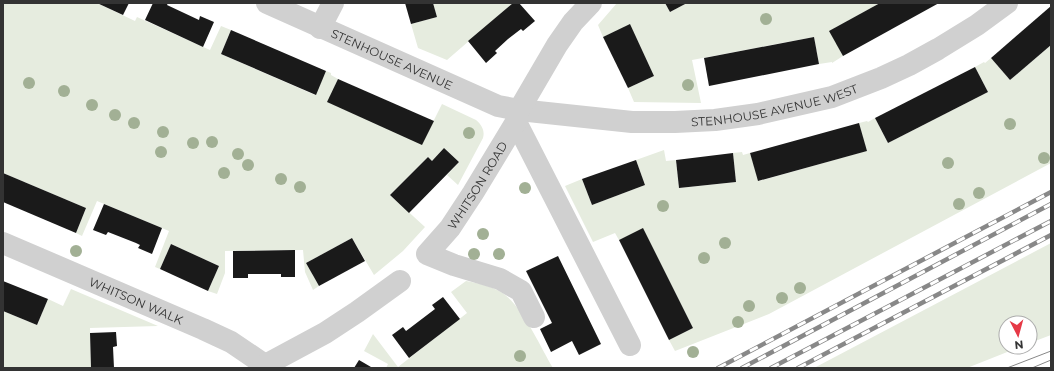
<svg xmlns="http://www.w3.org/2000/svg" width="1054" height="371" font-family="Montserrat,sans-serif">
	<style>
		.green { fill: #e6ecdf }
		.building { fill: #1a1a1a }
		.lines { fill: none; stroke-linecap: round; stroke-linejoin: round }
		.minor { stroke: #d0d0d0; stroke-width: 22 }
		.tram { stroke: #888; stroke-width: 1 }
		.rail-casing { stroke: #888; stroke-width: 4.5 }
		.rail { stroke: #fff; stroke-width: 3; stroke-dasharray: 9; stroke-linecap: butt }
		.tree { fill: #a2b095 }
		.labels { text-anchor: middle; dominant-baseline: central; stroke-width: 4; stroke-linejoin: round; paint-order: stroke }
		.street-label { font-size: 12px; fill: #333; stroke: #fff }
	</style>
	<rect width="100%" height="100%" fill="#fff"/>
	<g class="green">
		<path d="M3 3H97L135 21 137 17 210 50 221 26 231 30 221 54 315 95 326 71 331 73V75L338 79 328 102 422 144 442 104 476 120C482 125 485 131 483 138L458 185 447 175 459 162 444 148 432 161 428 157 390 195 425 227 403 251 374 275 352 238 306 263 319 286 313 290 305 272 303 250 225 251V273L217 294 208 291 219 266 171 244 160 269 155 267 169 231 97 201 82 236 76 233 86 208 3 173Z"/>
		<path d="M433 3H513L447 60 418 48 411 24 437 17Z"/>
		<path d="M617 3H665L670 12 687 3H880L830 31 843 56 832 63V62L819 64 814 37 692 60 701 103 634 102 628 88 654 76 630 25 603 37 598 25Z"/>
		<path d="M1051 45V163L769 314 675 351 669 340 693 328 643 229 619 240 615 233 593 242 565 186 582 179 592 205 645 185 636 160 664 150 666 161 676 160 679 188 736 182 733 153 742 152 743 155 750 153 759 181 866 151 859 123 867 121 868 122 875 118 888 143 988 92 975 67 984 62 985 63 991 58 1010 80Z"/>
		<path d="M1051 243V335L1030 343V323H1006V347H1020L967 368H814Z"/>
		<path d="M466 281C477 283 491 286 501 292 522 305 540 346 553 368H386L388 364 364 351 373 334 398 367 467 313 451 292Z"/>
		<path d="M71 289 158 326 90 328 91 368H3V311L37 325 48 299 63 306Z"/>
	</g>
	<g class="building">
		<path d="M97 3H129L123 15Z"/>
		<path d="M153 3H168L167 5 199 20 200 16 214 22 203 47 145 20Z"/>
		<path d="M405 3H433L437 17 411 24Z"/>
		<path d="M513 3H519L535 21 523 31 521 29 508 39 495 51 497 53 486 63 468 41Z"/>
		<path d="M665 3H687L670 12Z"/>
		<path d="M880 3H939L843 56 829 31Z"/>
		<path d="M1051 6V45L1010 80 991 58Z"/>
		<path d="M630 24 654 76 628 88 603 37Z"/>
		<path d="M231 30 326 71 316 95 221 54Z"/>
		<path d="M814 37 819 64 709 86 704 58Z"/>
		<path d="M975 67 988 92 888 143 875 118Z"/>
		<path d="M338 79 434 121 422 145 327 102Z"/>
		<path d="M859 123 867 151 758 181 750 153Z"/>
		<path d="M444 148 459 162 409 213 390 195 428 157 432 161Z"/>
		<path d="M733 153 736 182 679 188 676 160Z"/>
		<path d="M636 160 645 185 592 205 582 179Z"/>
		<path d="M3 173 86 208 76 233 3 202Z"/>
		<path d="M104 204 162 228 152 254 138 248 140 245 136 243 108 232 106 235 93 230Z"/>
		<path d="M643 228 693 328 669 340 619 240Z"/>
		<path d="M352 238 365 261 319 286 306 263Z"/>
		<path d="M171 244 219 266 208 291 160 269Z"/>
		<path d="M295 250V277H281V274H248V278H233V251Z"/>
		<path d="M558 256 601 344 579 355 572 341 551 352 540 329 552 323 526 271Z"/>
		<path d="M3 281 48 299 37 325 3 311Z"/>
		<path d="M443 297 460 319 409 358 392 335 403 327 406 331 410 328 435 309 432 305Z"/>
		<path d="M116 332 117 346 113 347 114 368H91L90 333Z"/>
		<path d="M359 360 371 367 373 368H354Z"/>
	</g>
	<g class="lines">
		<g class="minor">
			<path id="s1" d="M267 3 498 106 519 110 632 122H675L715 120 758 114 832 97 881 78 909 65 938 49 977 25 1007 3"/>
			<path d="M320 28 333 3"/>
			<path d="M516 122 630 345"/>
			<path id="s2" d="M3 243 203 329 231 342 265 365"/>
			<path id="s3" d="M534 317 521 291 500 279 454 265 427 254 450 228 473 193 516 122 519 110 557 45 573 22 591 3"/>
			<path d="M260 368 325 333 357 312 400 281"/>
		</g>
		<g class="tram">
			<path d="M1007 368 1051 351"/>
			<path d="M1032 368 1051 360"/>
		</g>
		<defs>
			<g id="rail">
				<path d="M718 368 1051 192"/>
				<path d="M742 368 1051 204"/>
				<path d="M771 368 1051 221"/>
				<path d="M798 368 1051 235"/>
			</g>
		</defs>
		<use href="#rail" class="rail-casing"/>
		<use href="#rail" class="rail"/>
	</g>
	<g class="tree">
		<circle cx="766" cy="19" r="6"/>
		<circle cx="29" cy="83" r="6"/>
		<circle cx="688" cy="85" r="6"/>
		<circle cx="64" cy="91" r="6"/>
		<circle cx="92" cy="105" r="6"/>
		<circle cx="115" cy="115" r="6"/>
		<circle cx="134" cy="123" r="6"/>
		<circle cx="1010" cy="124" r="6"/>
		<circle cx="163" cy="132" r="6"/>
		<circle cx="469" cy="133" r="6"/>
		<circle cx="212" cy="142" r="6"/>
		<circle cx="193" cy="143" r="6"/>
		<circle cx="161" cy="152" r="6"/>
		<circle cx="238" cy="154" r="6"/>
		<circle cx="1044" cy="158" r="6"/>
		<circle cx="948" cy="163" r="6"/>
		<circle cx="248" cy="165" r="6"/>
		<circle cx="224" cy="173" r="6"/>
		<circle cx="281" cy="179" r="6"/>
		<circle cx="300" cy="187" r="6"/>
		<circle cx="525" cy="188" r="6"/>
		<circle cx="979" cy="193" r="6"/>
		<circle cx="959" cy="204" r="6"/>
		<circle cx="663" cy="206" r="6"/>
		<circle cx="483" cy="234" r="6"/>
		<circle cx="725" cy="243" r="6"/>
		<circle cx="76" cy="251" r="6"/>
		<circle cx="474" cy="254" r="6"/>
		<circle cx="499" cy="254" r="6"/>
		<circle cx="704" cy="258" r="6"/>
		<circle cx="800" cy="288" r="6"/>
		<circle cx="782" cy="298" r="6"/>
		<circle cx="749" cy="306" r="6"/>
		<circle cx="738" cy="322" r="6"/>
		<circle cx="693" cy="352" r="6"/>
		<circle cx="520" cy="356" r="6"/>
	</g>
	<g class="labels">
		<g class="street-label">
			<text stroke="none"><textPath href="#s1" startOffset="137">STENHOUSE AVENUE</textPath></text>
			<text stroke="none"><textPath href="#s1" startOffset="532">STENHOUSE AVENUE WEST</textPath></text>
			<text stroke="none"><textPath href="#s3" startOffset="216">WHITSON ROAD</textPath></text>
			<text stroke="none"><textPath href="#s2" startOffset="145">WHITSON WALK</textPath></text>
		</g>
	</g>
	<rect width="1054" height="371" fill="none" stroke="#333333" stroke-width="8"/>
	<g transform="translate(1018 335) rotate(174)"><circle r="19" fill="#ffffff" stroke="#adadad"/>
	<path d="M0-3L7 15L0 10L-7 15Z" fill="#e63946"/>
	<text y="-6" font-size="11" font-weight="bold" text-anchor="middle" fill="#333333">N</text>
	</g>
</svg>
